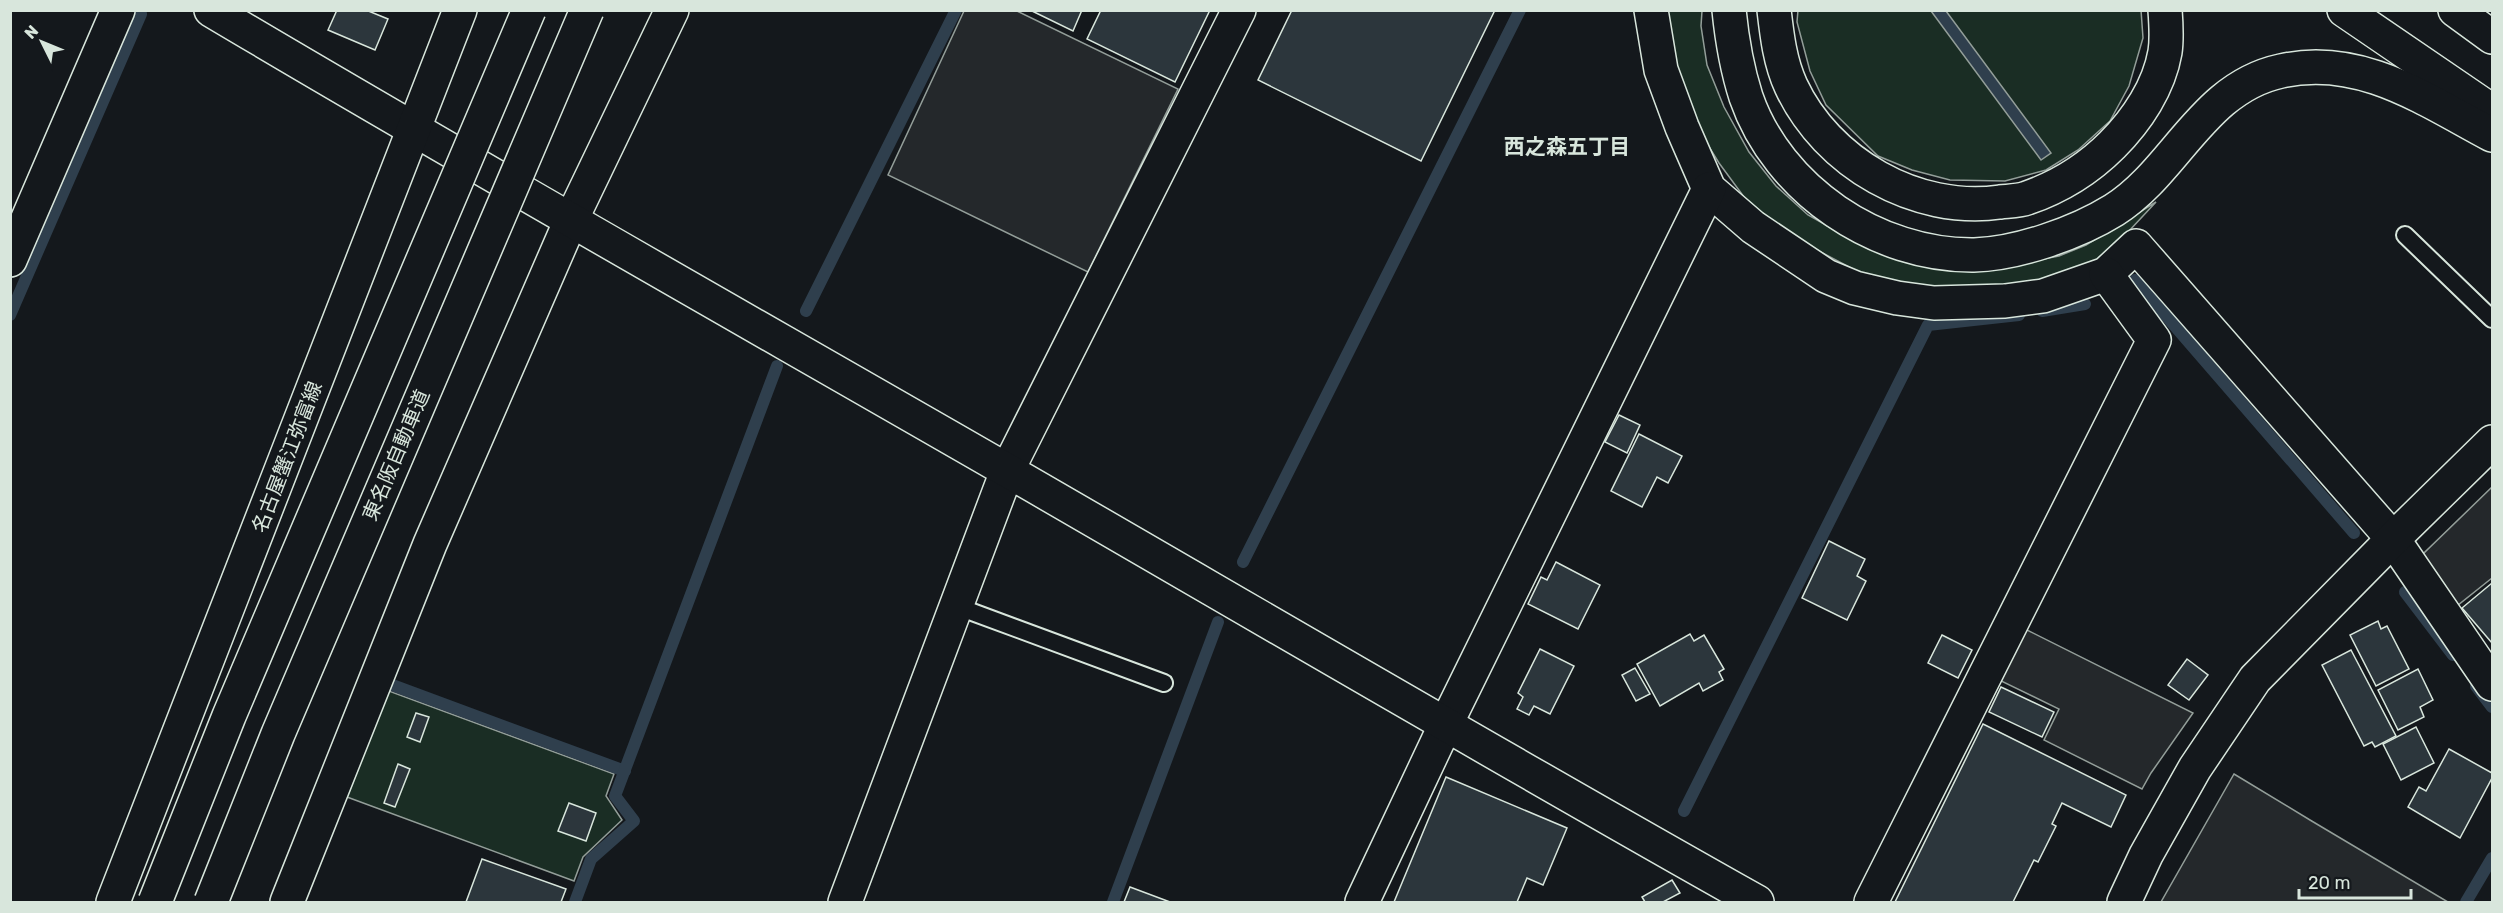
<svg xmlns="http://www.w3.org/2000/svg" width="2503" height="913" font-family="Rubik,'Noto Sans JP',sans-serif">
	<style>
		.green { fill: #1a2d24; stroke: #939e99; stroke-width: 1.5 }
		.parking { fill: #24282b; stroke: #939e99; stroke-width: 1.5 }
		.water { fill: #2f3f4d; stroke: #939e99; stroke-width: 1.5 }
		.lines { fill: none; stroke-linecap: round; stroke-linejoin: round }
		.stream { stroke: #2f3f4d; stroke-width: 12 }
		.building { fill: #2c363c; stroke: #d8e6dc; stroke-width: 1.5 }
		.lane-casing { stroke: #d8e6dc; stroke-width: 20 }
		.street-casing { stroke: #d8e6dc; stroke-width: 36 }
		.secondary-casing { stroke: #d8e6dc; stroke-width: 36 }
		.primary-casing { stroke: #d8e6dc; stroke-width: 36 }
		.highway-casing { stroke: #d8e6dc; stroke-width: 36 }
		.lane { stroke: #14181c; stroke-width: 16 }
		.street { stroke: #14181c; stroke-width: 33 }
		.secondary { stroke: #14181c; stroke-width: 33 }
		.primary { stroke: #14181c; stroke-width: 33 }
		.highway { stroke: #14181c; stroke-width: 33 }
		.highway-bridge-casing { stroke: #d8e6dc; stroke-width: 36; stroke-linecap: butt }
		.highway-bridge { stroke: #14181c; stroke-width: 33 }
		.labels { text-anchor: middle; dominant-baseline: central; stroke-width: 4.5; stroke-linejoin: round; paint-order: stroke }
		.street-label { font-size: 20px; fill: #d8e6dc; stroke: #14181c }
		.neighbourhood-label { font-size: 21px; font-weight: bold; fill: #d8e6dc; stroke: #14181c }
	</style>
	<rect width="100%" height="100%" fill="#14181c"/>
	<g class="green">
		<path d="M1798 10H2141L2143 38 2129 86 2110 121 2078 150 2046 170 2005 181 1950 180 1912 170 1878 156 1826 105 1810 71 1797 22Z"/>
		<path d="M1662 11H1702L1701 26 1707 65 1724 107 1749 152 1776 186 1808 215 1854 241 2013 265 2059 256 2086 245 2156 202 2101 261 2038 283 1979 289 1926 287 1868 277 1783 232 1744 197 1719 163 1693 121 1674 73Z"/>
		<path d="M389 691 614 774 606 796 622 820 583 857 574 881 347 797Z"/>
	</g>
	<g class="parking">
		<path d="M964 11H1017L1178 89 1088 272 888 175Z"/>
		<path d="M2492 487V578L2453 609 2423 554Z"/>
		<path d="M2023 628 2193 713 2151 773 2142 789 2044 740 2059 709 1997 679Z"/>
		<path d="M2234 774 2310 820 2448 902H2161Z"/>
	</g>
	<path class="water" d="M1931 11H1946L2051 153 2041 160Z"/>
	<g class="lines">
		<g class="stream">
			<path d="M2135 280 2354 533"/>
			<path d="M806 311 956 10"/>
			<path d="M2042 311 2085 304"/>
			<path d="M10 315 141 14"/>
			<path d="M1243 562 1520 10"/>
			<path d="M2405 592 2453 655"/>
			<path d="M392 685 625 771"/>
			<path d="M2476 686 2492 707"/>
			<path d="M1684 811 1928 325 2019 315"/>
			<path d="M575 902 591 859 634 821 615 796 777 366"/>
			<path d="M1113 902 1218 622"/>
			<path d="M2466 902 2492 858"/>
		</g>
	</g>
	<g class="building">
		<path d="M337 10H366L388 19 375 50 328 30Z"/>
		<path d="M1030 10H1082L1073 31Z"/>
		<path d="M1101 10H1210L1175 82 1087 39Z"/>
		<path d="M1292 10H1495L1421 161 1258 80Z"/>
		<path d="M1619 415 1640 425 1627 453 1605 442Z"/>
		<path d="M1639 434 1682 456 1668 483 1657 477 1642 507 1611 491Z"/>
		<path d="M1829 541 1865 559 1857 576 1866 581 1847 620 1802 598Z"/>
		<path d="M1556 562 1600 585 1578 629 1528 604 1541 577 1547 580Z"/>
		<path d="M2492 583V643L2462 608Z"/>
		<path d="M2378 621 2381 629 2387 626 2409 669 2376 686 2350 635Z"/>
		<path d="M1690 634 1694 641 1704 635 1724 669 1719 672 1723 680 1703 691 1699 683 1660 706 1637 664Z"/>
		<path d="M1942 635 1972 650 1958 678 1928 663Z"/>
		<path d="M1540 649 1574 666 1550 714 1534 706 1529 715 1517 709 1523 697 1518 693Z"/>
		<path d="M2351 650 2396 736 2375 747 2372 742 2364 746 2322 665Z"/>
		<path d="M2187 659 2208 675 2189 700 2168 685Z"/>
		<path d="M1635 668 1650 694 1636 701 1622 675Z"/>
		<path d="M2418 669 2433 700 2420 707 2424 717 2398 730 2378 690Z"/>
		<path d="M2001 687 2054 712 2042 737 1989 712Z"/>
		<path d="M416 713 429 717 420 742 407 737Z"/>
		<path d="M1983 724 2126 795 2111 827 2062 803 2052 824 2056 826 2038 862 2034 860 2013 902H1895Z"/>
		<path d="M2416 727 2434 763 2401 780 2383 744Z"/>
		<path d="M2449 749 2492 773V778L2460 838 2408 807 2419 787 2426 791Z"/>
		<path d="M398 764 410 769 395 807 384 803Z"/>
		<path d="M1446 777 1567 828 1543 885 1527 878 1517 902H1394Z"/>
		<path d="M569 803 596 813 586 841 558 831Z"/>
		<path d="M482 859 566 889 561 902H466Z"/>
		<path d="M1672 880 1680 893 1663 902H1645L1642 897Z"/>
		<path d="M1130 887 1170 902H1124Z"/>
	</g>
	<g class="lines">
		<defs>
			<g id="lane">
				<path d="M2405 235 2492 319"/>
				<path d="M956 606 1164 683"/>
			</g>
			<g id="street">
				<path d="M1651 10 1661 70 1682 127 1709 189 1753 227 1826 276 1855 288 1897 298 1934 303 2005 301 2043 296 2106 274 2136 246 2393 539 2492 684"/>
				<path d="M10 260 118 10"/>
				<path d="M287 902 430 544 571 220 672 10"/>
				<path d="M845 902 1007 471 1239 10"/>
				<path d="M1362 902 1445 726 1709 189"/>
				<path d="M1871 902 2154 340 2106 274"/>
			</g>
			<g id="secondary">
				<path d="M211 10C473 166 739 316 1003 468 1254 613 1504 760 1757 902"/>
				<path d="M2124 902 2146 855 2195 768 2255 679 2393 539 2492 442"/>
			</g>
			<g id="primary">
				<path d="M2344 10 2492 111"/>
				<path d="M2455 10 2492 37"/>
				<path d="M113 902 460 10"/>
			</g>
			<g id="highway">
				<path d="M1729 10C1732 40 1737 69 1746 97 1778 190 1877 256 1974 255 2017 254 2077 233 2114 210 2176 171 2202 88 2281 71 2360 53 2426 100 2492 135"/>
				<path d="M1774 10C1777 36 1780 62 1791 86 1827 163 1916 214 2000 202 2009 201 2019 201 2027 198 2059 187 2088 169 2112 145 2137 120 2159 87 2165 52 2167 39 2166 23 2165 10"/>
			</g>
		</defs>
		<use href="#lane" class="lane-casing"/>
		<use href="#street" class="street-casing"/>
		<use href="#secondary" class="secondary-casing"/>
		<use href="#primary" class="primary-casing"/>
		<use href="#highway" class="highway-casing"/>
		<use href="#lane" class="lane"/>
		<use href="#street" class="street"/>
		<use href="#secondary" class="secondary"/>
		<use href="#primary" class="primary"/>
		<use href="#highway" class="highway"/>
		<defs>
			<g id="highway-bridge">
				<path d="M155 902 229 716 529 10"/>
				<path d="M211 902 278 734 587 10"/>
			</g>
		</defs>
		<use href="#highway-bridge" class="highway-bridge-casing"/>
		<use href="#highway-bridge" class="highway-bridge"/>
	</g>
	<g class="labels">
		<g class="street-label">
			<text transform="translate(396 455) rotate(-67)">東名阪自動車道</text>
			<text transform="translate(287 457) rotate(-69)">名古屋蟹江弥富線</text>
		</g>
		<g class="neighbourhood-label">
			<text x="1567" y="146">西之森五丁目</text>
		</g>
	</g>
	<rect width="2503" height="913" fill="none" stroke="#d8e6dc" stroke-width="24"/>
	<g transform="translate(42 42) rotate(313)" stroke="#14181c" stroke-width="4.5" paint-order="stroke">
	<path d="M0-4.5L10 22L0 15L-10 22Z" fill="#d8e6dc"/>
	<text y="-9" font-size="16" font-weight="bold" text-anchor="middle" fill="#d8e6dc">N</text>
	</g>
	<path d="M2299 889v9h112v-9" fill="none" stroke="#d8e6dc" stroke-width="3"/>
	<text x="2308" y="889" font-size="18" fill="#d8e6dc" stroke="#14181c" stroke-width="4.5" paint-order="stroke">20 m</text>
</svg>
